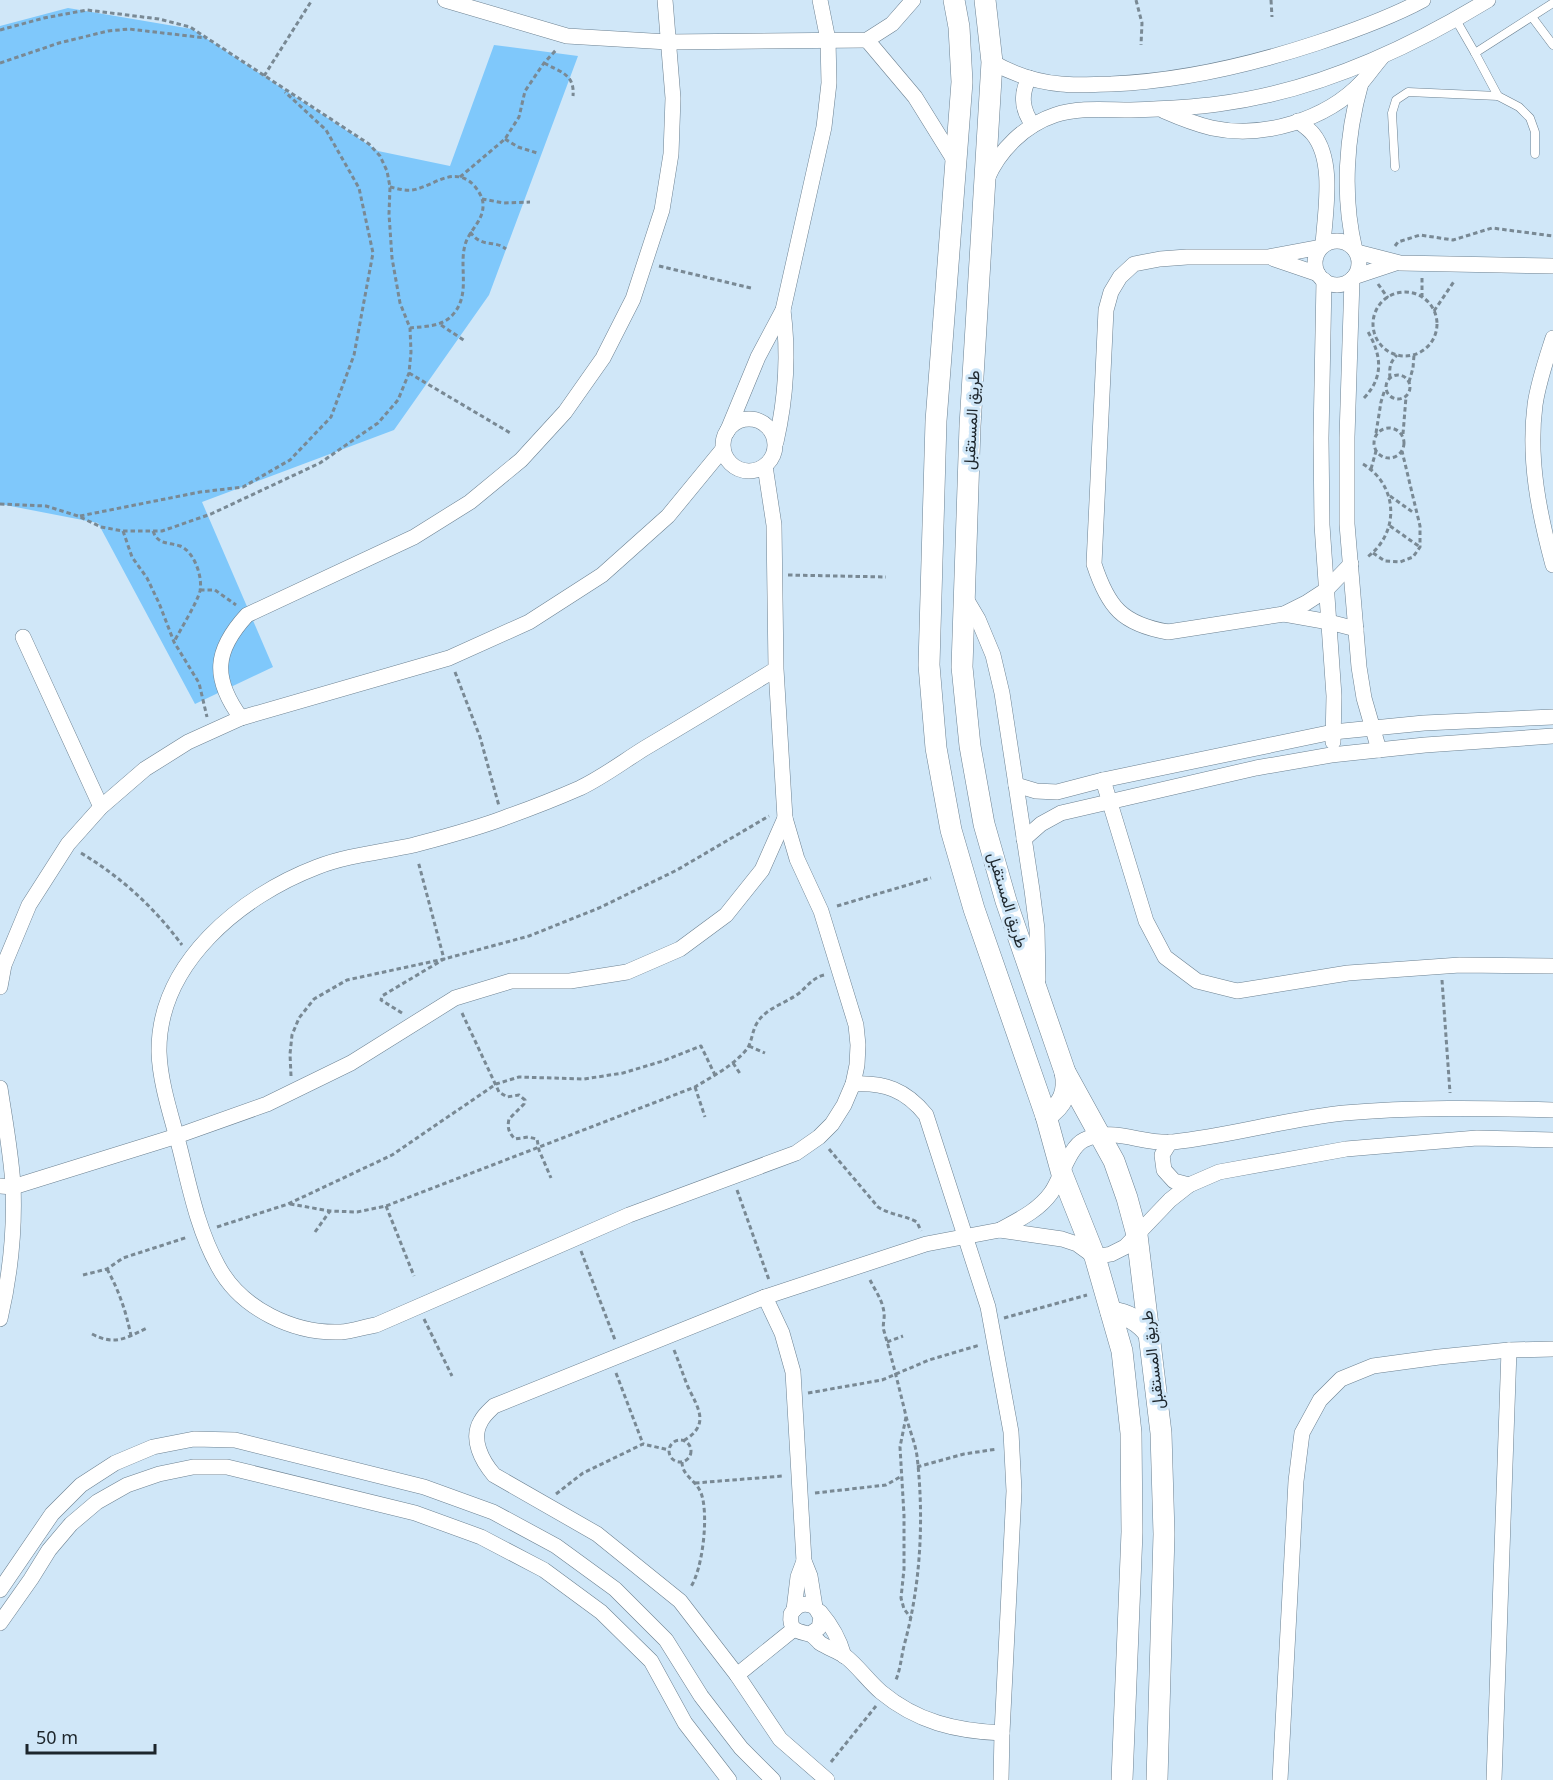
<svg xmlns="http://www.w3.org/2000/svg" width="1553" height="1780" font-family="'Noto Sans',Vazirmatn,sans-serif">
	<style>
		.green { fill: #7fc8fb }
		.lines { fill: none; stroke-linecap: round; stroke-linejoin: round }
		.service-casing { stroke: #6c8191; stroke-width: 9 }
		.minor-casing { stroke: #6c8191; stroke-width: 16 }
		.secondary-casing { stroke: #6c8191; stroke-width: 22 }
		.path { stroke: #798994; stroke-width: 3; stroke-dasharray: 4.5 3; stroke-linecap: butt }
		.service { stroke: #fff; stroke-width: 8 }
		.minor { stroke: #fff; stroke-width: 15 }
		.secondary { stroke: #fff; stroke-width: 21 }
		.labels { text-anchor: middle; dominant-baseline: central; stroke-width: 6; stroke-linejoin: round; paint-order: stroke }
		.street-label { font-size: 16px; fill: #1d262c; stroke: #d0e7f8 }
	</style>
	<rect width="100%" height="100%" fill="#d0e7f8"/>
	<path class="green" d="M68 8 192 29 378 151 450 166 494 45 578 56 489 295 394 430 202 502 273 667 195 704 98 523 0 504V26Z"/>
	<g class="lines">
		<defs>
			<g id="service">
				<path d="M1532 17 1553 45"/>
				<path d="M1456 20 1475 53"/>
				<path d="M1498 96 1475 53 1553 3"/>
				<path d="M1395 167 1392 113 1396 100 1408 92 1498 96 1519 107 1530 118 1535 132V154"/>
			</g>
			<g id="minor">
				<path d="M445 0 567 36 668 42 867 40 892 24 913 0"/>
				<path d="M867 40 915 97 956 163"/>
				<path d="M992 62C1013 74 1037 82 1061 84 1078 86 1095 84 1111 84 1182 81 1250 65 1317 43 1353 31 1390 18 1423 0"/>
				<path d="M1029 78C1020 95 1022 110 1033 125"/>
				<path d="M1164 111C1180 118 1195 124 1212 128 1263 139 1326 120 1362 82 1369 74 1375 65 1382 57"/>
				<path d="M1298 121C1303 125 1309 129 1313 134 1335 161 1325 212 1323 245"/>
				<path d="M987 179C999 150 1025 125 1055 115 1079 107 1106 110 1131 110 1160 109 1189 108 1218 104 1314 92 1406 50 1488 0"/>
				<circle cx="1337" cy="263" r="22"/>
				<path d="M1321 247 1268 257H1187L1160 259 1134 264 1120 277 1111 292 1106 310 1094 564C1108 607 1122 624 1168 632L1284 614 1306 603 1326 590 1351 564"/>
				<path d="M1355 250C1342 196 1346 136 1361 83"/>
				<path d="M1357 252 1400 263 1553 266"/>
				<path d="M1274 259 1318 274"/>
				<path d="M1354 277 1396 263"/>
				<path d="M1352 279 1347 437V524L1359 667 1364 698 1379 750"/>
				<path d="M1324 280 1321 438 1322 525 1334 696 1333 742"/>
				<path d="M1553 338C1546 360 1538 383 1535 405 1528 460 1539 513 1553 565"/>
				<circle cx="749" cy="445" r="26"/>
				<path d="M727 432 758 357 783 310 824 127 829 83 828 40 820 0"/>
				<path d="M776 442C786 398 789 355 783 310"/>
				<path d="M765 466 774 525 776 669 785 818 797 859 821 911 856 1025 858 1045 857 1065 853 1084 844 1105 832 1124 819 1137 796 1153 629 1215 376 1325C364 1327 352 1331 341 1332 294 1334 241 1309 218 1266 198 1230 190 1189 180 1149 172 1118 160 1084 159 1052 158 963 241 896 317 867 348 855 382 852 414 845 444 837 475 829 504 818 529 809 555 799 580 788 603 777 624 761 645 748 689 722 732 696 776 669"/>
				<path d="M965 597 978 619 993 655 1002 693 1032 890 1037 929 1038 980"/>
				<path d="M1284 614 1329 622 1356 629"/>
				<path d="M23 637 101 807"/>
				<path d="M241 718C212 678 214 651 247 615L414 537 470 502 521 460 565 412 603 358 633 299 662 210 671 154 673 98 665 0"/>
				<path d="M1103 780 1146 921 1165 957 1197 981 1237 991 1348 973 1460 965 1553 966"/>
				<path d="M1016 785 1036 791 1057 792 1103 780 1333 732 1424 723 1553 717"/>
				<path d="M1024 839 1041 824 1061 813 1256 768 1331 755 1425 745 1553 736"/>
				<path d="M0 987 4 965 29 905 68 844 101 807 145 769 188 742 241 718 449 658 529 622 602 575 668 516 723 449"/>
				<path d="M853 1084C884 1082 906 1090 926 1115L988 1307 1011 1432 1014 1491 1002 1733 1001 1780"/>
				<path d="M0 1088C5 1121 11 1153 13 1185 15 1230 10 1276 0 1319"/>
				<path d="M1170 1142 1162 1155 1164 1170 1174 1181 1189 1185"/>
				<path d="M0 1186 13 1187 177 1136 267 1104 351 1063 455 998 511 981H570L627 972 680 949 726 915 762 870 785 818"/>
				<path d="M1000 1230C1018 1220 1038 1211 1051 1193 1061 1179 1069 1147 1084 1140 1113 1126 1143 1145 1173 1142 1230 1136 1286 1119 1344 1113 1413 1107 1483 1108 1553 1110"/>
				<path d="M765 1297 782 1333 793 1372 804 1561 810 1576 815 1607"/>
				<path d="M0 1590 52 1514 81 1485 115 1463 153 1447 194 1439 235 1440 424 1487 493 1512 556 1546 615 1589 666 1640 701 1696 741 1748 773 1780"/>
				<path d="M794 1610 798 1577 804 1561"/>
				<path d="M820 1612C832 1626 839 1638 844 1656"/>
				<path d="M0 1623 31 1579 49 1550 71 1524 97 1502 127 1485 159 1474 193 1467H227L415 1513 481 1537 544 1570 601 1612 651 1661 685 1723 729 1780"/>
				<path d="M810 1634 819 1628 821 1617 815 1607C805 1602 797 1604 791 1614 789 1631 797 1631 809 1634 813 1635 817 1640 820 1643 828 1648 837 1651 845 1656 858 1666 868 1681 881 1692 917 1722 956 1731 1002 1733"/>
				<path d="M737 1675 794 1629"/>
				<path d="M827 1780 780 1739 737 1675 680 1601 597 1534 494 1475C482 1461 470 1439 481 1421 484 1415 490 1410 494 1406L765 1297 926 1244 1000 1230 1062 1239 1077 1244 1095 1257 1111 1254 1125 1247 1170 1200 1189 1185 1219 1172 1346 1149 1477 1138 1553 1140"/>
				<path d="M1280 1780 1296 1481 1302 1433 1320 1400 1341 1379 1373 1366 1439 1357 1509 1350 1553 1349"/>
				<path d="M1494 1780 1509 1350"/>
			</g>
			<g id="secondary">
				<path d="M954 0 959 27 962 82 936 421 929 665 936 748 951 830 974 909 1046 1116 1062 1174 1095 1257 1122 1351 1131 1433 1132 1532 1122 1780"/>
				<path d="M985 0 992 62 970 426 962 667 970 746 984 824 1006 901 1065 1072 1114 1161 1127 1198 1137 1235 1161 1433 1164 1534 1157 1780"/>
				<path d="M1046 1116C1063 1105 1069 1092 1065 1072"/>
				<path d="M1111 1312C1128 1314 1140 1321 1150 1335"/>
			</g>
		</defs>
		<use href="#service" class="service-casing"/>
		<use href="#minor" class="minor-casing"/>
		<use href="#secondary" class="secondary-casing"/>
		<g class="path">
			<path d="M1136 0 1142 23 1141 45"/>
			<path d="M1271 0 1272 17"/>
			<path d="M0 30 44 18 87 10 159 19 190 27 369 144 380 156 387 171 390 187 389 214 392 258 400 303 410 328 411 352 409 373 398 400 378 423 320 463 211 514 162 531H123L101 527 78 516 46 506 0 504"/>
			<path d="M0 63 59 43 108 31 129 29 206 38"/>
			<path d="M544 63C560 72 575 74 573 96"/>
			<path d="M264 76 312 0"/>
			<path d="M505 139 518 147 537 153"/>
			<path d="M460 177 505 139 519 117 525 91 544 63 556 50"/>
			<path d="M390 187C399 189 408 192 417 189 435 184 451 169 469 181 475 185 483 196 483 204 484 221 469 230 465 245 459 267 470 292 455 312 444 327 427 326 410 328"/>
			<path d="M482 199 504 203 530 202"/>
			<path d="M470 232C483 249 493 239 506 249"/>
			<path d="M1395 246 1398 242 1420 235 1453 240 1492 228 1553 236"/>
			<path d="M659 266 751 288"/>
			<path d="M1422 278V297"/>
			<path d="M1378 284 1388 298"/>
			<circle cx="1405" cy="324" r="32"/>
			<path d="M1434 311 1455 280"/>
			<path d="M441 325 465 341"/>
			<path d="M409 373 512 434"/>
			<circle cx="1398" cy="387" r="12"/>
			<path d="M1390 378C1389 368 1390 362 1397 355"/>
			<path d="M1409 382 1413 368 1414 355"/>
			<path d="M1364 398C1385 376 1381 354 1367 330"/>
			<circle cx="1389" cy="443" r="15"/>
			<path d="M1376 433 1381 402 1385 389"/>
			<path d="M1403 434 1406 397"/>
			<path d="M1363 464C1399 486 1400 534 1366 558"/>
			<path d="M1371 469 1376 451"/>
			<path d="M1390 496 1414 513"/>
			<path d="M80 516 200 492 243 487 290 460 331 417 354 355 373 253 359 188 326 130 285 92"/>
			<path d="M1390 526 1420 547"/>
			<path d="M123 531 132 557 147 578 159 603 174 642 199 683 207 717"/>
			<path d="M153 531C158 545 168 542 180 546 194 551 203 577 200 591 197 603 180 630 174 642"/>
			<path d="M1373 553 1385 561 1400 562 1413 557 1420 547V526L1402 451"/>
			<path d="M788 575 886 577"/>
			<path d="M200 590H215L236 605"/>
			<path d="M455 672 480 737 499 806"/>
			<path d="M81 853C121 877 154 907 182 945"/>
			<path d="M837 906 931 878"/>
			<path d="M1442 980 1450 1093"/>
			<path d="M402 1013 381 1000 382 996 444 959 418 861"/>
			<path d="M462 1013 499 1092 507 1097 519 1095 525 1100 524 1104 509 1119C507 1128 509 1133 515 1139L528 1137 537 1139 539 1150 551 1178"/>
			<path d="M749 1046 765 1053"/>
			<path d="M733 1063 741 1075"/>
			<path d="M291 1076 290 1054 292 1035 299 1018 314 999 347 980 444 959 529 936 599 908 677 870 769 816"/>
			<path d="M695 1087 705 1117"/>
			<path d="M829 1149 878 1207C890 1215 904 1215 917 1222L921 1231"/>
			<path d="M737 1190 769 1280"/>
			<path d="M290 1204 330 1211 357 1212 386 1206 695 1087C713 1076 733 1066 747 1049 752 1042 752 1031 757 1023 766 1008 784 1004 798 994 807 987 812 978 824 975"/>
			<path d="M386 1206 414 1276"/>
			<path d="M217 1227 288 1204 392 1155 496 1084 519 1077 584 1079 623 1073 663 1061 701 1046 715 1075"/>
			<path d="M315 1232 330 1211"/>
			<path d="M581 1251 615 1340"/>
			<path d="M107 1269C119 1291 126 1311 131 1336"/>
			<path d="M83 1275 107 1269 123 1258 188 1237"/>
			<path d="M870 1280C875 1290 883 1301 884 1313 885 1319 882 1325 884 1331 892 1359 899 1387 906 1416 909 1429 915 1442 917 1456 924 1516 921 1583 905 1642 901 1656 901 1669 895 1682"/>
			<path d="M1004 1318 1087 1295"/>
			<path d="M424 1319 452 1376"/>
			<path d="M92 1334C115 1346 126 1338 147 1328"/>
			<path d="M887 1342 903 1336"/>
			<path d="M674 1350C679 1362 683 1375 688 1387 698 1408 711 1425 683 1441"/>
			<path d="M616 1373 643 1444"/>
			<path d="M808 1393 882 1380 929 1360 980 1345"/>
			<path d="M906 1417 900 1447 904 1515V1569L901 1598 904 1609 911 1618"/>
			<circle cx="680" cy="1451" r="11"/>
			<path d="M682 1462C682 1476 696 1480 701 1493 709 1513 703 1570 690 1588"/>
			<path d="M917 1467 964 1454 997 1449"/>
			<path d="M695 1483 783 1476"/>
			<path d="M815 1493 886 1485 900 1477"/>
			<path d="M556 1494 583 1473 643 1444 669 1450"/>
			<path d="M831 1762 876 1706"/>
		</g>
		<use href="#service" class="service"/>
		<use href="#minor" class="minor"/>
		<use href="#secondary" class="secondary"/>
	</g>
	<g class="labels">
		<g class="street-label">
			<text transform="translate(971 420) rotate(-87)">طريق المستقبل</text>
			<text transform="translate(1008 900) rotate(73)">طريق المستقبل</text>
			<text transform="translate(1152 1360) rotate(-97)">طريق المستقبل</text>
		</g>
	</g>
	<path d="M27 1744v9h128v-9" fill="none" stroke="#1d262c" stroke-width="3"/>
	<text x="36" y="1744" font-size="18" fill="#1d262c" stroke="#d0e7f8" stroke-width="4.5" paint-order="stroke">50 m</text>
</svg>
